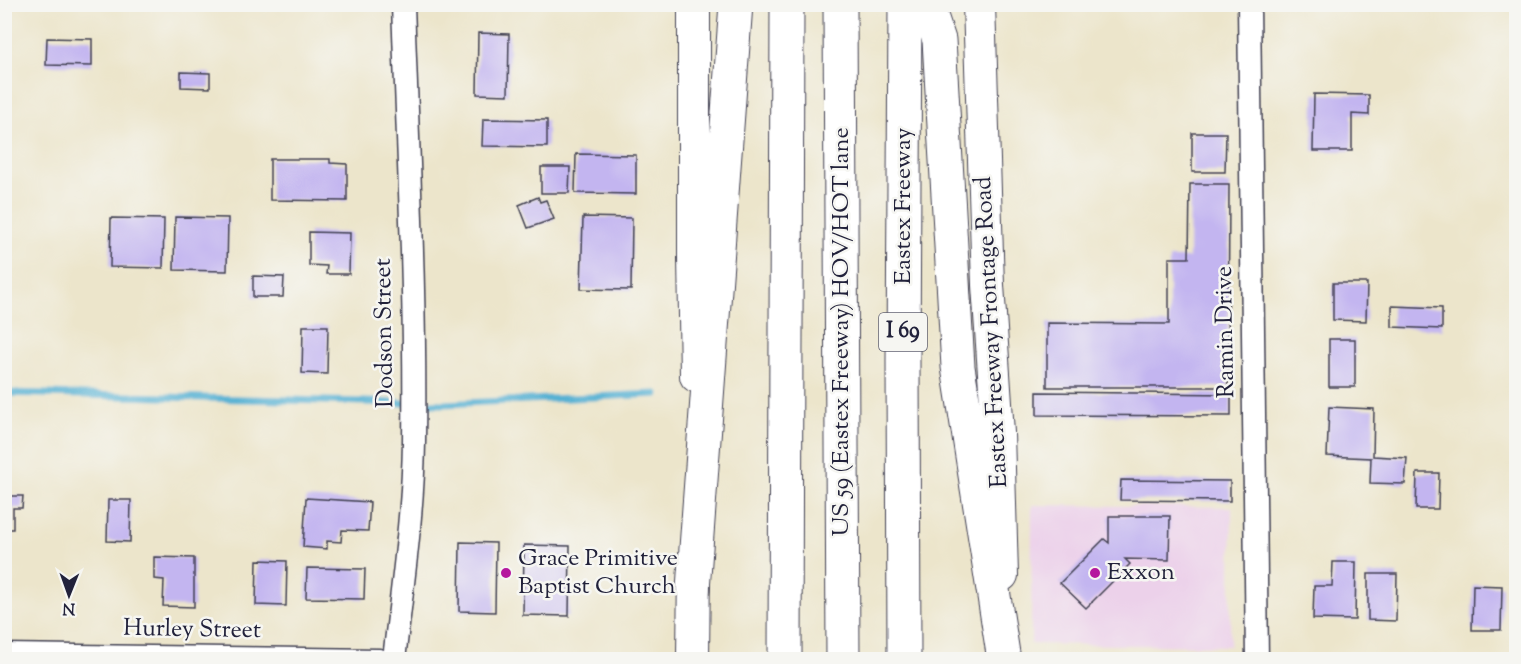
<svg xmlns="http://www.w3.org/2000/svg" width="1521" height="664" font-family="'Sorts Mill Goudy',serif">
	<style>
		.built { fill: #ecd1ea }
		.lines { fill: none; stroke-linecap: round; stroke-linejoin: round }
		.stream { stroke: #55b1d3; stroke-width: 7 }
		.building { fill: #c3b5f0 }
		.minor-casing { stroke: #403f51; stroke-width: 25 }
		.secondary-casing { stroke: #403f51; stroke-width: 34 }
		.motorway-casing { stroke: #403f51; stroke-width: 35 }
		.minor { stroke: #fff; stroke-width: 22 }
		.secondary { stroke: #fff; stroke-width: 32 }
		.motorway { stroke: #fff; stroke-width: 33 }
		.poi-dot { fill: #b5179e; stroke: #f6f6f2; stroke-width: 2 }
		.labels { text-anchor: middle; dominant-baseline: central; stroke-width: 5; stroke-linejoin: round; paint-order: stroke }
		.shield { fill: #f6f6f2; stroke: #626272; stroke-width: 1.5 }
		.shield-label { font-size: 22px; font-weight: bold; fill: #22223b }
		.street-label { font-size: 24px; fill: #22223b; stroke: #f6f6f2 }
		.poi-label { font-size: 24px; fill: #22223b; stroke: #f6f6f2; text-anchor: start }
	</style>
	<rect width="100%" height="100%" fill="#f6f6f2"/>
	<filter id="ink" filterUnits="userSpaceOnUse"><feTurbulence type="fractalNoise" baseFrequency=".0167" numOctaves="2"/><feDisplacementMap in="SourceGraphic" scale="12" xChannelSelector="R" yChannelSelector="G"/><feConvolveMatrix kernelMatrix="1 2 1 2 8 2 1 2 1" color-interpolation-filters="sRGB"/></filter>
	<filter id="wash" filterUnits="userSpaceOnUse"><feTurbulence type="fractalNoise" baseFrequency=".008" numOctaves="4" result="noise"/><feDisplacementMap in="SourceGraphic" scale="24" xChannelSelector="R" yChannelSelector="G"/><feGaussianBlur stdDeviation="1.35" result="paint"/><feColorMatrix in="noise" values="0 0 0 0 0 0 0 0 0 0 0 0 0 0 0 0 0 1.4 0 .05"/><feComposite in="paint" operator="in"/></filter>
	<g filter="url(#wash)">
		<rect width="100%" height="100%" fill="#ece5cb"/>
		<path class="built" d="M1032 505 1232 507 1230 646 1031 644Z"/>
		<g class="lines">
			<path class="stream" d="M4 393 443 404 656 394"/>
		</g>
		<g id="blocks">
			<g class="building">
				<path d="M478 33 509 34 508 95 477 94Z"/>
				<path d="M47 38 92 39V66L46 65Z"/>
				<path d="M181 72 210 73V88L181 87Z"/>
				<path d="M1314 94 1369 95V115L1352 114V151H1313Z"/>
				<path d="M483 119 547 120V147L482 146Z"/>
				<path d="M1192 133H1226L1225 172H1192Z"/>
				<path d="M576 154 636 155V194L575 193Z"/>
				<path d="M270 159H330V163L347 164V201L270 200Z"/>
				<path d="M541 167H570L569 193H541Z"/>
				<path d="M1190 184H1229L1228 387H1047V323L1169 324V258H1189Z"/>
				<path d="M538 197 540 202 546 200 554 219 528 228 519 205Z"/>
				<path d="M175 217 228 218 227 271 174 270Z"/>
				<path d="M583 217 632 218 631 290 581 289Z"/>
				<path d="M111 218 164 219 163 268 110 267Z"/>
				<path d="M309 232 350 233 349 274H326L327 266 309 265Z"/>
				<path d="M253 276 284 277 283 297H253Z"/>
				<path d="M1333 283H1367L1366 321 1333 320Z"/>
				<rect x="1514" y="287" width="2" height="33"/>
				<path d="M1392 306 1442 308V329L1392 327Z"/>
				<path d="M303 326H328L327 374 302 373Z"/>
				<rect x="1329" y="339" width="26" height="48"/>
				<path d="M1037 392 1231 394V416L1037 415Z"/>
				<path d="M1329 407 1374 409 1373 456 1407 458 1405 484 1370 483 1371 458 1327 456Z"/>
				<path d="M1417 473H1439L1438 509H1416Z"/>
				<path d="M1121 480 1230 481V501L1120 500Z"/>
				<path d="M4 496H23L22 508H13V529H4Z"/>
				<path d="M306 498 370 502 368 531 342 530 341 542 327 541V549L303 547Z"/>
				<path d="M108 500H131L130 542 107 541Z"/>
				<path d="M1109 516H1170L1169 560 1125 559 1130 564 1086 608 1060 583 1104 539 1109 543Z"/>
				<path d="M460 542 496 543 495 612 459 611Z"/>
				<path d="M524 545 570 546 569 616 523 615Z"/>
				<path d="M154 557 194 558V607L163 606 164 580 154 579Z"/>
				<path d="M257 560 287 561 286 606 256 605Z"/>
				<path d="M1333 562H1356L1355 620 1313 619 1314 586H1332Z"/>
				<path d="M307 568 365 569 364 599 306 598Z"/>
				<path d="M1368 574H1397L1396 621 1368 620Z"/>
				<path d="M1473 585 1502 586 1501 630H1472Z"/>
			</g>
		</g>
	</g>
	<g filter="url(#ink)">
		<use href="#blocks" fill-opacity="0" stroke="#403f51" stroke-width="1.5"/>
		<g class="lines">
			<defs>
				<g id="minor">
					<path d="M1249 4 1257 660"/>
					<path d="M4 655 379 660"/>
					<path d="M394 660C402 587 413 515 414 442 416 296 408 150 403 4"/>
				</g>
				<g id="secondary">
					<path d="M694 4V256L696 376"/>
					<path d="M979 4 988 285 998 433 1002 575"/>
					<path d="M693 660 694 563"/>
				</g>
				<g id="motorway">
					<path d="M840 4 843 660"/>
					<path d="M927 4 939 40 958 367 1004 660"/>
					<path d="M693 589 736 4"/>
					<path d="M785 660 787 4"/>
					<path d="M904 660 903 361 905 4"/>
				</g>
			</defs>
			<use href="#minor" class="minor-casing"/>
			<use href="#secondary" class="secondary-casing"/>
			<use href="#motorway" class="motorway-casing"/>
			<use href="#minor" class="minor"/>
			<use href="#secondary" class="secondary"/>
			<use href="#motorway" class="motorway"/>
		</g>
	</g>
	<g class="poi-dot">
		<circle cx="506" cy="573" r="6"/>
		<circle cx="1095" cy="573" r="6"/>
	</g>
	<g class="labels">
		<rect class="shield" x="879" y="313" width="48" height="38" rx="4.5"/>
		<g class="shield-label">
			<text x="903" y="332">I 69</text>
		</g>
		<g class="street-label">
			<text transform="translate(904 206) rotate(-90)">Eastex Freeway</text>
			<text transform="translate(842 332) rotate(-90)">US 59 (Eastex Freeway) HOV/HOT lane</text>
			<text transform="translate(992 332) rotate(-93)">Eastex Freeway Frontage Road</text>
			<text transform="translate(1226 332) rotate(-91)">Ramin Drive</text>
			<text transform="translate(385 333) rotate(-91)">Dodson Street</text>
			<text transform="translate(192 630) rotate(1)">Hurley Street</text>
		</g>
		<g class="poi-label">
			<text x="518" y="559">Grace Primitive<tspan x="518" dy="28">Baptist Church</tspan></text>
			<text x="1107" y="573">Exxon</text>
		</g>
	</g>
	<rect width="1521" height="664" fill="none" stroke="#f6f6f2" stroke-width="24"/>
	<g transform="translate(69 595) rotate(181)" stroke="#f6f6f2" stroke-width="4.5" paint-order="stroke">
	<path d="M0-4.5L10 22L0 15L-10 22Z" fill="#22223b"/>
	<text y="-9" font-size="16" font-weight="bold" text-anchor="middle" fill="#22223b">N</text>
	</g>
</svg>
